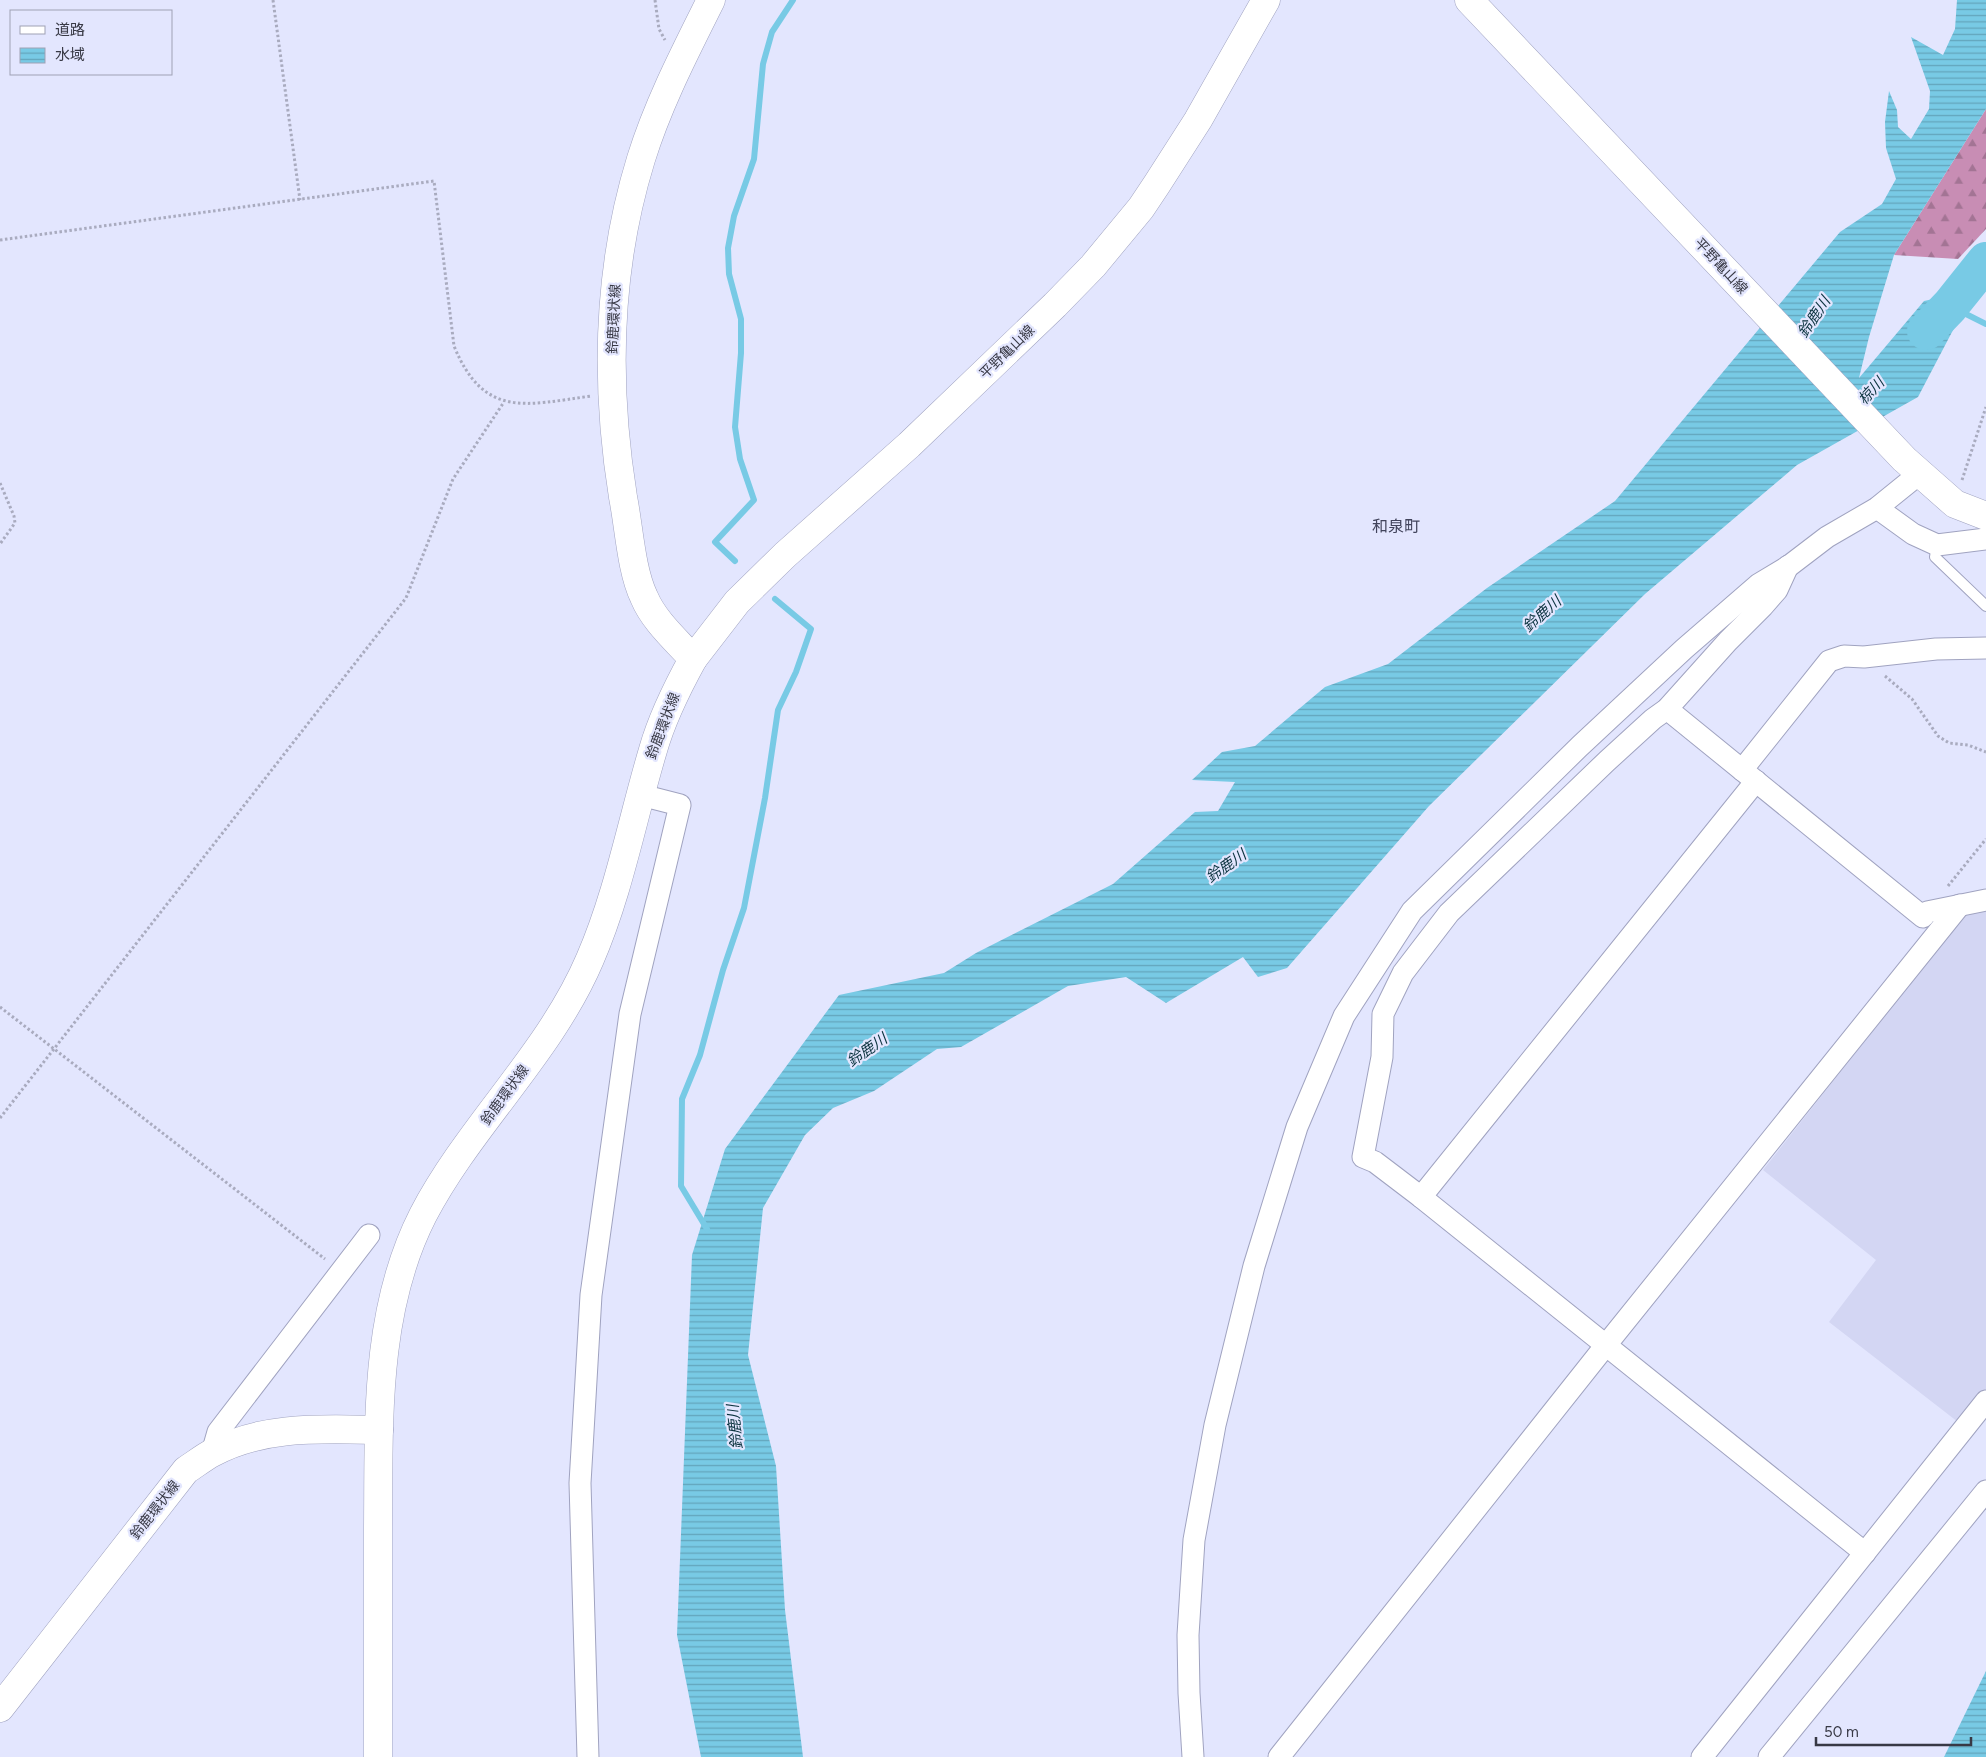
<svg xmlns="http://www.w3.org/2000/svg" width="1986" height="1757" font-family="Figtree,'Noto Sans JP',sans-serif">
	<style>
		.built { fill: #d3d6f3 }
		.forest { fill: url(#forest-firs) }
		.water { fill: url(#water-rules) }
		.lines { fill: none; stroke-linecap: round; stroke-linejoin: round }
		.stream { stroke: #78cae5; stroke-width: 6 }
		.river { stroke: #78cae5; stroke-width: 38 }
		.lane-casing { stroke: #a0a3c0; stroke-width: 12 }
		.street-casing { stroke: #a0a3c0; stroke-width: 23 }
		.secondary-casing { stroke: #a0a3c0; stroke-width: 29 }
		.primary-casing { stroke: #a0a3c0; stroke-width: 29 }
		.path { stroke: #a9abbf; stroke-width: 3; stroke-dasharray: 2.5 2.5; stroke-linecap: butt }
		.lane { stroke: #fff; stroke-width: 10 }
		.street { stroke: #fff; stroke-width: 21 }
		.secondary { stroke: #fff; stroke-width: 28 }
		.primary { stroke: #fff; stroke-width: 28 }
		.labels { text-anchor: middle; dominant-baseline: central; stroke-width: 4.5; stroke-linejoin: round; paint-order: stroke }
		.street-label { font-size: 14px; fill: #383945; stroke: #e3e6fe }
		.water-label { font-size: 15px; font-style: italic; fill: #0a323e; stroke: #e3e6fe }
		.quarter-label { font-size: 16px; fill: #42445c; stroke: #e3e6fe }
	</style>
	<defs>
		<pattern id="forest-firs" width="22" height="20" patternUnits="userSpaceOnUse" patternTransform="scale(1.25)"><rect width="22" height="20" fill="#c88db4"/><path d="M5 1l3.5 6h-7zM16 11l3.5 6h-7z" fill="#a37494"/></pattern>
		<pattern id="water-rules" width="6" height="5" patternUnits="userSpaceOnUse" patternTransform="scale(1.25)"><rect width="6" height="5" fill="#78cae5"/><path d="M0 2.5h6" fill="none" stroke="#63a5bb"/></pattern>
	</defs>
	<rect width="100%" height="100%" fill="#e3e6fe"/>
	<path class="built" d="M1986 911V1389L1958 1422 1829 1322 1876 1260 1763 1170 1965 914Z"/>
	<path class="forest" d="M1986 109V229L1958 259 1894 255Z"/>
	<g class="water">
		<path d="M1957 0H1986V109L1894 255 1869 337 1859 378 1924 301 1974 290 1918 397 1797 465 1645 594 1429 806 1287 968 1258 977 1243 957 1166 1003 1126 977 1068 986 961 1047 937 1049 874 1091 833 1108 805 1135 763 1208 748 1355 776 1466 785 1610 803 1757H701L677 1635 692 1255 725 1149 839 995 944 973 976 953 1113 884 1195 812 1218 811 1235 782 1192 780 1222 752 1255 746 1325 687 1388 664 1487 588 1615 501 1840 232 1882 204 1896 179 1886 148 1885 122 1889 91 1897 110 1898 127 1911 139 1929 109 1930 91 1911 37 1943 55 1955 29Z"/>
		<path d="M1986 1671V1757H1944Z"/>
	</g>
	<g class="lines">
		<g class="stream">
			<path d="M1956 309 1986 324"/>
			<path d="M735 561 715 542 754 500 740 459 735 427 741 353V319L729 274 728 248 734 216 754 159 763 64 772 32 793 0"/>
			<path d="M707 1229 681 1186 682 1099 700 1055 723 970 744 908 765 798 778 710 796 672 811 629 775 599"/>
		</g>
		<path class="river" d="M1926 331 1950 306 1986 261"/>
		<defs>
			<path id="lane" d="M1937 545 1935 557 1986 606"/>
			<g id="street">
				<path d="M1877 508 1913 534 1937 545 1986 539"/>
				<path d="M1788 566 1777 590 1763 606 1728 641 1667 709 1653 719 1607 761 1449 913 1403 973 1383 1014 1382 1057 1363 1157 1375 1162 1421 1197 1865 1553"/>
				<path d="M1667 709 1923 917 1927 912 1986 900"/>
				<path d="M1742 770 1829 661 1844 656 1864 657 1936 649 1986 648"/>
				<path d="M1421 1197 1756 781"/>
				<path d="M212 1453 218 1432 369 1235"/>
				<path d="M588 1757 580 1483 591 1295 630 1014 680 805 641 795"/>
				<path d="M1193 1757 1189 1693 1188 1635 1194 1540 1215 1425 1254 1266 1297 1127 1344 1016 1412 911 1580 746 1684 649 1759 584 1789 566 1827 537 1877 508 1919 474"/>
				<path d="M1279 1757 1606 1345 1960 905"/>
				<path d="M1702 1757 1986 1401"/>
				<path d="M1769 1757 1986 1491"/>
			</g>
			<g id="secondary">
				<path d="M1469 0 1904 459 1955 504 1986 516"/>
				<path d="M693 659 737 602 785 555 909 445 1055 305 1093 266 1141 208 1157 184 1198 120 1266 0"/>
			</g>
			<g id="primary">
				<path d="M0 1708 186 1470C194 1465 203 1458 212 1453 264 1425 322 1429 379 1430"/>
				<path d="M378 1757C378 1680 378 1604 378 1527 379 1422 374 1311 423 1215 470 1125 550 1053 590 959 619 892 632 820 653 750 662 718 677 688 693 659 676 640 654 621 644 597 631 570 629 527 623 497 605 385 607 269 641 159 658 104 685 52 711 0"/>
			</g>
		</defs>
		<use href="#lane" class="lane-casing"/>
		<use href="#street" class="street-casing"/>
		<use href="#secondary" class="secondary-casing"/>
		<use href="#primary" class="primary-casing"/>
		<g class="path">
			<path d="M273 0 300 200"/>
			<path d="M655 0 659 29 665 40"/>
			<path d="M0 240 434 181 454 346C484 419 526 405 591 396"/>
			<path d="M1962 480 1986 407"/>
			<path d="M0 483 14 516 15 523 0 544"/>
			<path d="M1885 676 1912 699 1938 736 1949 743 1968 745 1986 752"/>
			<path d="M1948 886 1986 839"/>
			<path d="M0 1007 325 1259"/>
			<path d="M0 1118 406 598 453 479 504 402"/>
		</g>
		<use href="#lane" class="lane"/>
		<use href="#street" class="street"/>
		<use href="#secondary" class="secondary"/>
		<use href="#primary" class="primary"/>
	</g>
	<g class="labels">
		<g class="street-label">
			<text transform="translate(1721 266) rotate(47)">平野亀山線</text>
			<text transform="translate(614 319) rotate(-87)">鈴鹿環状線</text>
			<text transform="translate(1007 352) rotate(-44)">平野亀山線</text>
			<text transform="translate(663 726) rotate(-69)">鈴鹿環状線</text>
			<text transform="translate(505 1095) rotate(-54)">鈴鹿環状線</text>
			<text transform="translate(155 1510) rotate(-52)">鈴鹿環状線</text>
		</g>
		<g class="water-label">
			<text transform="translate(1814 317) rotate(-56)">鈴鹿川</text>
			<text transform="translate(1871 391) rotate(-47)">椋川</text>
			<text transform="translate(1542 614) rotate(-42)">鈴鹿川</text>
			<text transform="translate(1226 866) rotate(-35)">鈴鹿川</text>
			<text transform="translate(867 1050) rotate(-35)">鈴鹿川</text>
			<text transform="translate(735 1427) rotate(-96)">鈴鹿川</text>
		</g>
		<g class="quarter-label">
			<text x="1396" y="526">和泉町</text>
		</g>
	</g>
	<rect x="10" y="10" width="162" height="65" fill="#e3e6fe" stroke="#9fa1b4"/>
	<rect x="20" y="26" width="25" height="8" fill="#ffffff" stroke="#9fa1b4"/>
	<text x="55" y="35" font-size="15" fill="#383945">道路</text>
	<rect x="20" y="48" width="25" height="15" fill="url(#water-rules)" stroke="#9fa1b4"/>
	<text x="55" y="60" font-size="15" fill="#383945">水域</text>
	<path d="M1816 1737v8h155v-8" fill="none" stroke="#383945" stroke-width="2.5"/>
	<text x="1824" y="1737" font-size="15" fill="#383945" stroke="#e3e6fe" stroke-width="4" paint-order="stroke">50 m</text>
</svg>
